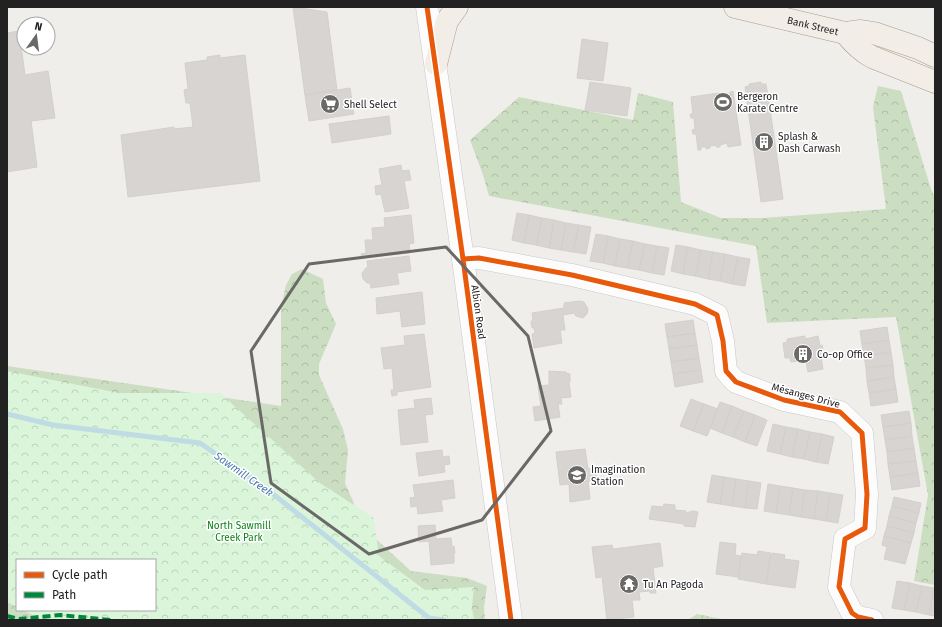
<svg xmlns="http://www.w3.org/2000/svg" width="942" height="627" viewBox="0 0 942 627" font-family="'Fira Sans',sans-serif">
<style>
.forest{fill:url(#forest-crowns)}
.park{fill:url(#park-crowns)}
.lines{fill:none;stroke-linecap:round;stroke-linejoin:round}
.stream{stroke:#bfdbe3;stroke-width:5}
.building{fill:#d7d4d2;stroke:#d3d0cc}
.minor-casing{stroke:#c9c8c7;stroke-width:23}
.major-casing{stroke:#a79c86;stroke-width:23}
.minor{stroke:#fdfcfc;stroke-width:22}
.major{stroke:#f3ede7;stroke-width:22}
.quiet{stroke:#00873e;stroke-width:4;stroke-dasharray:8 4;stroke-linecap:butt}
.cycleway-casing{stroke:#fff;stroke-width:8}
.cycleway{stroke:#e8590c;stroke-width:5}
.marked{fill:none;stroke:#6a6968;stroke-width:3;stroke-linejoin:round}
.labels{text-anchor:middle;stroke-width:3;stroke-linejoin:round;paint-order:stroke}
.street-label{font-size:10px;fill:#222;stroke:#fff}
.poi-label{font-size:10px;fill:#222;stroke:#fff;text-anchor:start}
.park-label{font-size:10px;fill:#0c8416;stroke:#fff}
.water-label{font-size:11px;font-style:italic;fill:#4a7aab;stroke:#fff}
</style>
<defs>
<pattern id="forest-crowns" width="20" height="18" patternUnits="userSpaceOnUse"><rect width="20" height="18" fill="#cbdec1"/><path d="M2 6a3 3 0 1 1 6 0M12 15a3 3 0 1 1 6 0" fill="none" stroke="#aebea6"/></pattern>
<pattern id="park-crowns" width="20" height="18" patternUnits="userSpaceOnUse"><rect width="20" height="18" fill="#daf5da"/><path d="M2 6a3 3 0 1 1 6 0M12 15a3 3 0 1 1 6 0" fill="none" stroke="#bbd2bb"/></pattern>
</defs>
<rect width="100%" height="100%" fill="#f0eeeb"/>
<!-- forest -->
<path class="forest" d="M 878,86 L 901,91 L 931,189 L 935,198 L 935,585 L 914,581 L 928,495 L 896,317 L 767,323 L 756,246 L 489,196 L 483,175 L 470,140 L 519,97 L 633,120 L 638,93 L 673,102 L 681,202 L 721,218 L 762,218 L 886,209 L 873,107 Z
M 302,269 L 323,279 L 326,303 L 336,324 L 319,364 L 319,375 L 343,429 L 348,450 L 345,483 L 358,513 L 377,540 L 411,571 L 467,578 L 487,586 L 484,607 L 485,620 L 291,620 L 180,514 L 17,560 L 17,610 L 51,610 L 45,620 L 7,620 L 7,366 L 281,406 L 281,307 L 286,285 L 292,274 Z
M 697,614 L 726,620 L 688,620 Z"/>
<!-- park -->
<path class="park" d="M 7,371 L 119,393 L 220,393 L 320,483 L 374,518 L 379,556 L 425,590 L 474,587 L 472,607 L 474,620 L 42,620 L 23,610 L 155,610 L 155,560 L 17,560 L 17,607 L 7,602 Z"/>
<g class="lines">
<!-- stream -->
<path class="stream" d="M 7,414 L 53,425 L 200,443 L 268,490 L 429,618 L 444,620"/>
</g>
<!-- building -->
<path class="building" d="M 293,7 L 327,12 L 337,90 L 305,95 Z
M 19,31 L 25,75 L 48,71 L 55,118 L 31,121 L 37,167 L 7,172 L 7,33 Z
M 582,39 L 608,43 L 603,81 L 577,78 Z
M 220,55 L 220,58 L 245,55 L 260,181 L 128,197 L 121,135 L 174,127 L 174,129 L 193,127 L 190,103 L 186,103 L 184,90 L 188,89 L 185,63 L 207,60 L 207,57 Z
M 590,82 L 631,88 L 627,116 L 585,110 Z
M 761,82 L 761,84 L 766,84 L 770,109 L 783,199 L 761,202 L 745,87 L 749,86 L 749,84 Z
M 350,88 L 354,114 L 309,121 L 305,95 Z
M 733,91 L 741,145 L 728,147 L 727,143 L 720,145 L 720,147 L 716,147 L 716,145 L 710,146 L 710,148 L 706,149 L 706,147 L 701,147 L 701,150 L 698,150 L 696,134 L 693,134 L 692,130 L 695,129 L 694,118 L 691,118 L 690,114 L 693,114 L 691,97 L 719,93 L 719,95 L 730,94 L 730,92 Z
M 389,116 L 391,134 L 332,143 L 329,124 Z
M 401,165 L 402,171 L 409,170 L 411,180 L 404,181 L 409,208 L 385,212 L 381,194 L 376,195 L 375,186 L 382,185 L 379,169 Z
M 517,213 L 529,215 L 524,243 L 512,240 Z
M 411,215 L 414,243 L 409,244 L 410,253 L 362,258 L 361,254 L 366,253 L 365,240 L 373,240 L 372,228 L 385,227 L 384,218 Z
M 529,215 L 542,218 L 536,245 L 524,243 Z
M 542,218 L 554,220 L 549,248 L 536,245 Z
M 554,220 L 566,223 L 561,250 L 549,248 Z
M 566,223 L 579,225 L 573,252 L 561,250 Z
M 579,225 L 591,227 L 586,254 L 573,252 Z
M 596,234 L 608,236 L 603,263 L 590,261 Z
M 608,236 L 620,239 L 615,266 L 603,263 Z
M 620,239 L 633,241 L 627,268 L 615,266 Z
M 633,241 L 645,244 L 639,270 L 627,268 Z
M 645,244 L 657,246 L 652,273 L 639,270 Z
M 676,245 L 688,247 L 683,274 L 671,271 Z
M 657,246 L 669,248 L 664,275 L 652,273 Z
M 688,247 L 701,250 L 695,276 L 683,274 Z
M 701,250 L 713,252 L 708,279 L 695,276 Z
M 713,252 L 725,254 L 720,281 L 708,279 Z
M 725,254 L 738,257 L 732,284 L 720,281 Z
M 409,256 L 411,271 L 397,273 L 399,284 L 371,288 L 370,283 L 367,283 L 363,279 L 362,273 L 366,268 L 368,267 L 367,261 Z
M 738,257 L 750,259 L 745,286 L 732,284 Z
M 422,292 L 425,324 L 402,327 L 400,311 L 377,314 L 376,298 Z
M 579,301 L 584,302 L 587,307 L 588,309 L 587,314 L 583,318 L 576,316 L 574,313 L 563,315 L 565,330 L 560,330 L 562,343 L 534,348 L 532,334 L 535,333 L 534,328 L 532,328 L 531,321 L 533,321 L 532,313 L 564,308 L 564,303 Z
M 693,320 L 695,333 L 667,337 L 665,324 Z
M 887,327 L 889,340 L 862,344 L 860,331 Z
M 695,333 L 697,345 L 669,349 L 667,337 Z
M 424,334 L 431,387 L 397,392 L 397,395 L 392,396 L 391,390 L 394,390 L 392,368 L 384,369 L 381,348 L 405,345 L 404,336 Z
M 805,336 L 805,339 L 818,336 L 820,346 L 822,345 L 823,351 L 820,351 L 823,369 L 808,372 L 806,361 L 805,362 L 804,360 L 791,362 L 790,358 L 785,358 L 783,343 L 787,342 L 787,339 Z
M 889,340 L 891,352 L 864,356 L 862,344 Z
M 697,345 L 699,358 L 671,362 L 669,349 Z
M 891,352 L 893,365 L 866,368 L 864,356 Z
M 699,358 L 701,370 L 673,374 L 671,362 Z
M 893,365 L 894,377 L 867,381 L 866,368 Z
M 701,370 L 703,382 L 675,387 L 673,374 Z
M 549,371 L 566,372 L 566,373 L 570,374 L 570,382 L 569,382 L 571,397 L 561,398 L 562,404 L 558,404 L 560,417 L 535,421 L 533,407 L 541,406 L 538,386 L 549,385 Z
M 894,377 L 896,389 L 869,393 L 867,381 Z
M 896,389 L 898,402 L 871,406 L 869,393 Z
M 431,398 L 433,414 L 425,415 L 428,442 L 401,445 L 398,410 L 415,408 L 414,400 Z
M 691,399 L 704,404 L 693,431 L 680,426 Z
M 720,402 L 732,406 L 722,433 L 710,428 Z
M 704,404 L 718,409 L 707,436 L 693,431 Z
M 732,406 L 744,411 L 733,437 L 722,433 Z
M 744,411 L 755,415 L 745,442 L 733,437 Z
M 909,411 L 911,423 L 883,427 L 881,415 Z
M 755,415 L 767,420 L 757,446 L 745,442 Z
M 911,423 L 912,436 L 885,440 L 883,427 Z
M 773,424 L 786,427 L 780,454 L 767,451 Z
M 786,427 L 798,429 L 792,457 L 780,454 Z
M 798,429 L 810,432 L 804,459 L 792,457 Z
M 810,432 L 822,434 L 816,462 L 804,459 Z
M 822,434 L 834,437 L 828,464 L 816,462 Z
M 912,436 L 914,448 L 887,452 L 885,440 Z
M 914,448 L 916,461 L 888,464 L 887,452 Z
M 585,449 L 588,469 L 595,468 L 597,480 L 588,481 L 590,499 L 570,502 L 569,484 L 560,485 L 556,452 Z
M 442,450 L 443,457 L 449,456 L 450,464 L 444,465 L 445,472 L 419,476 L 416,453 Z
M 916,461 L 918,473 L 890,477 L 888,464 Z
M 918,473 L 920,486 L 892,490 L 890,477 Z
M 712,475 L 724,477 L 720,504 L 707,502 Z
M 724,477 L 736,479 L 732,506 L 720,504 Z
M 736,479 L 749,481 L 745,508 L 732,506 Z
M 453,480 L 455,498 L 441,500 L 443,511 L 418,514 L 417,506 L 411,507 L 410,498 L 415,497 L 413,485 Z
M 749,481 L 761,483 L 757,509 L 745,508 Z
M 768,484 L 780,486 L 776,513 L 764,511 Z
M 780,486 L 793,488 L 789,515 L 776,513 Z
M 793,488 L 805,490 L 801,517 L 789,515 Z
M 805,490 L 818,491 L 814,519 L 801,517 Z
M 818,491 L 830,493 L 826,521 L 814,519 Z
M 830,493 L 843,495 L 838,523 L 826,521 Z
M 894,497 L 921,503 L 919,513 L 892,506 Z
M 664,504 L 675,505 L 675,510 L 686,511 L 686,513 L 693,511 L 698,512 L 695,527 L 684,526 L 684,524 L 649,519 L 652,506 L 663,507 Z
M 892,506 L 919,513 L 916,523 L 889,516 Z
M 889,516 L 916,523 L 914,533 L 887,526 Z
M 435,525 L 436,539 L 451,538 L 452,547 L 454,546 L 455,553 L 454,553 L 454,563 L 431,565 L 429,541 L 419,542 L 418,526 Z
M 887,526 L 914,533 L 911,543 L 884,536 Z
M 884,536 L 911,543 L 905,564 L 884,559 L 887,547 L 882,545 Z
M 720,542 L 736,544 L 735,555 L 741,556 L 738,577 L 716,574 Z
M 660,543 L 663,566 L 653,568 L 656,593 L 650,593 L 650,591 L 639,592 L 640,600 L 632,600 L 634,617 L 607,620 L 602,577 L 596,578 L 592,547 L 612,545 L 613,549 Z
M 758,551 L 771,553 L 766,584 L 738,579 L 742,553 L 757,555 Z
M 772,553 L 785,555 L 784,559 L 799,561 L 795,588 L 766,584 L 770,557 L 771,557 Z
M 897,581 L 910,583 L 904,610 L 892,608 Z
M 910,583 L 922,586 L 916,612 L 904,610 Z
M 922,586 L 934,588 L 929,615 L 916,612 Z
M 934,588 L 935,588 L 935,616 L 929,615 Z"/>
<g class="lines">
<defs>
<path id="minor" d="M 427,7 L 463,259 L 511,620
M 463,259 L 479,258 L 572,275 L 695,304 L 717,315 L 723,341 L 726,371 L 736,382 L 784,400 L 840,412 L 862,433 L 867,494 L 865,528 L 845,539 L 839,587 L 852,613 L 858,617 L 872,620"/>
<g id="major">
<path id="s1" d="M 735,7 L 845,33 L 861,31 L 874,33 L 918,48 L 935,56"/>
<path d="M 845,33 C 853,43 861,51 872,57 L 935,82"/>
<path d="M 436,64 L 447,21 L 457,7"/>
</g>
</defs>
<!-- minor casing -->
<use href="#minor" class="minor-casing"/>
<!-- major casing -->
<use href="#major" class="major-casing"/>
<!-- minor -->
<use href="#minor" class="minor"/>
<!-- major -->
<use href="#major" class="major"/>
<!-- quiet -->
<path class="quiet" d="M 7,616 L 19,619 L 60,615 L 111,620"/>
<defs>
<path id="cycleway" d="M 427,7 L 463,259 L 511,620
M 463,259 L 479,258 L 572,275 L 695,304 L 717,315 L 723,341 L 726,371 L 736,382 L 784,400 L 840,412 L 862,433 L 867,494 L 865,528 L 845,539 L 839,587 L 852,613 L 858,617 L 872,620"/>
</defs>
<!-- cycleway casing -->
<use href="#cycleway" class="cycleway-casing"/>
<!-- cycleway -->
<use href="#cycleway" class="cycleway"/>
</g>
<!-- marked area -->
<path class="marked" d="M 446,247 L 528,336 L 551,431 L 482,520 L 369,554 L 271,483 L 251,351 L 309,264 Z"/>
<!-- icons -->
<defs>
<symbol id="stadium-disc" viewBox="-11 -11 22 22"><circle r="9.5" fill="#6a6968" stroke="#fff"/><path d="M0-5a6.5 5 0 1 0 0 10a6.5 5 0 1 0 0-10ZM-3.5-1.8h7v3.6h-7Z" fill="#fff"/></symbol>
<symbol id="supermarket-disc" viewBox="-11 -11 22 22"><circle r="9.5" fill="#6a6968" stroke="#fff"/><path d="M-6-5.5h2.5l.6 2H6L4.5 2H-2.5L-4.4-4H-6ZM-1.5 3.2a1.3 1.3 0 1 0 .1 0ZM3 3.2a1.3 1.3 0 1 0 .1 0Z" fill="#fff"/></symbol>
<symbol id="building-disc" viewBox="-11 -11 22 22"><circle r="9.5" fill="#6a6968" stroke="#fff"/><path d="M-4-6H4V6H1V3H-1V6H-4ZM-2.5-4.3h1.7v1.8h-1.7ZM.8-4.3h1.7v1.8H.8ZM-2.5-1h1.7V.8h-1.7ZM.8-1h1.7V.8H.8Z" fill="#fff"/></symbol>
<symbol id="school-disc" viewBox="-11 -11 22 22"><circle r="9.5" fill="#6a6968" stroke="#fff"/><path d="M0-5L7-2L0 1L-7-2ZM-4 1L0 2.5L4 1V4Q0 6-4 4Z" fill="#fff"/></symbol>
<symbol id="temple-disc" viewBox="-11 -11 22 22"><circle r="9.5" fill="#6a6968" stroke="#fff"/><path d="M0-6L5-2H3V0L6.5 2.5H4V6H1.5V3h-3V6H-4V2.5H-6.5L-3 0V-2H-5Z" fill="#fff"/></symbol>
</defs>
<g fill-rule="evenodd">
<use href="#stadium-disc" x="712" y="91" width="22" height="22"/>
<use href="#supermarket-disc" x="319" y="93" width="22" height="22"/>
<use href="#building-disc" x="753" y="131" width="22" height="22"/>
<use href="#building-disc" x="792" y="343" width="22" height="22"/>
<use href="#school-disc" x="566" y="464" width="22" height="22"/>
<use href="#temple-disc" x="618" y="573" width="22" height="22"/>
</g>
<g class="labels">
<!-- street labels -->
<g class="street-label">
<text dy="4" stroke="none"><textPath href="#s1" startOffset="80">Bank Street</textPath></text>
<text transform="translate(479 312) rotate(82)" y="4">Albion Road</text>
<text transform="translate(806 395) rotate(15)" y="4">Mésanges Drive</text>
</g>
<!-- poi labels -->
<g class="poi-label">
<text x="737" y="100">Bergeron<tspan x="737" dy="12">Karate Centre</tspan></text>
<text x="344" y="108">Shell Select</text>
<text x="778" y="140">Splash &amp;<tspan x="778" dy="12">Dash Carwash</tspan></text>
<text x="817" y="358">Co-op Office</text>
<text x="591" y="473">Imagination<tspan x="591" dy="12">Station</tspan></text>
<text x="643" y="588">Tu An Pagoda</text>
</g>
<!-- park labels -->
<g class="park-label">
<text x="239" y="529">North Sawmill<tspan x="239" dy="12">Creek Park</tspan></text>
</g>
<!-- water labels -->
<g class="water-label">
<text transform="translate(244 474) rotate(35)" y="4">Sawmill Creek</text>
</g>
</g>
<!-- border -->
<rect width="942" height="627" fill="none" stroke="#222222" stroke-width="16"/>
<!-- legend -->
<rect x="16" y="559" width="140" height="52" fill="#ffffff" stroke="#a7a7a7"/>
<rect x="24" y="572" width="20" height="6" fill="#e8590c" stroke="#a7a7a7"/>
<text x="52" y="579" font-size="12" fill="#222222">Cycle path</text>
<rect x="24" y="592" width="20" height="6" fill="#00873e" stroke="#a7a7a7"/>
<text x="52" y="599" font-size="12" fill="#222222">Path</text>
<!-- north arrow -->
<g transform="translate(36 36) rotate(14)"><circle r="19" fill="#ffffff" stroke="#a7a7a7"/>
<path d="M0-3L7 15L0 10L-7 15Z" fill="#6a6968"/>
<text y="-6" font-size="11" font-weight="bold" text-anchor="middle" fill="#222222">N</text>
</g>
</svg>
